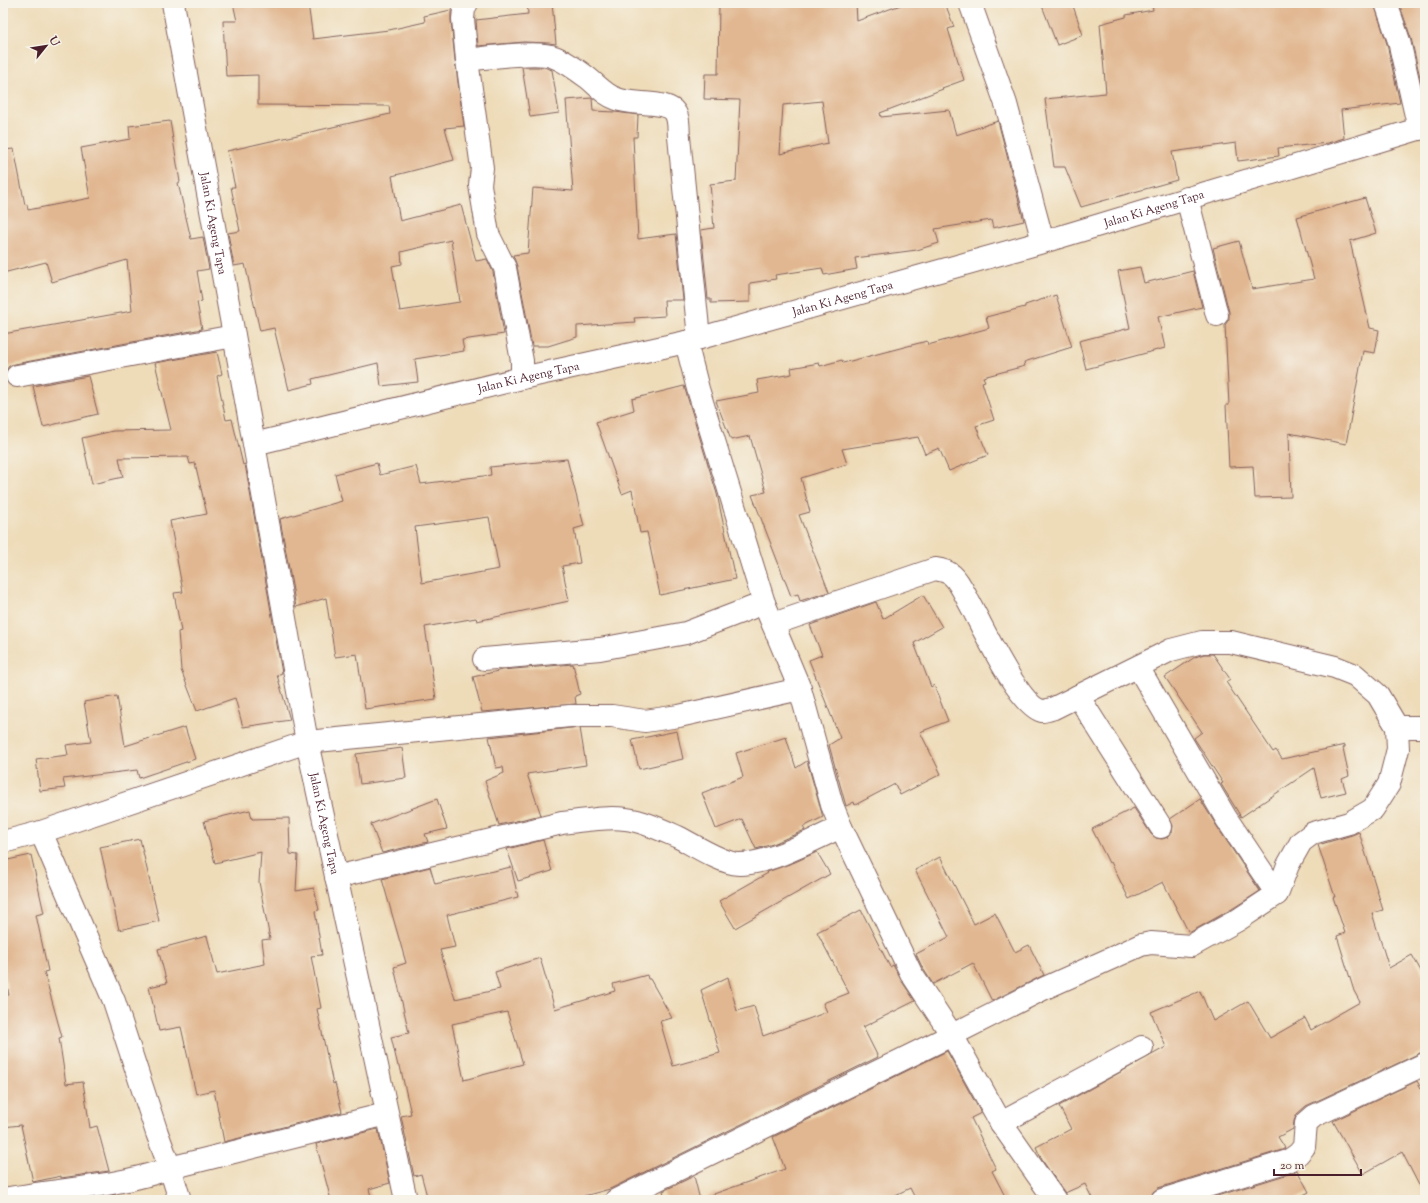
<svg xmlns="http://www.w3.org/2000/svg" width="1428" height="1203" viewBox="0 0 1428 1203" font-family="'Sorts Mill Goudy',serif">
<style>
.building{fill:#e1b791;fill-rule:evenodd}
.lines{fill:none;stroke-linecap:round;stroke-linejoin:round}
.minor-casing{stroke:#83615d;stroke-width:24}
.tertiary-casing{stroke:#83615d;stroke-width:24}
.minor{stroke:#fff;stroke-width:22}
.tertiary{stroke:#fff;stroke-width:22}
.labels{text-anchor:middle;stroke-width:4;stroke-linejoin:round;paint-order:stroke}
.street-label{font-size:12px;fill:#4a1f2b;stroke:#f7f3e8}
</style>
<rect width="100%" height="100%" fill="#f7f3e8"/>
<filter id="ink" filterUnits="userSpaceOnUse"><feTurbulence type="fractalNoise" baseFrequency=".025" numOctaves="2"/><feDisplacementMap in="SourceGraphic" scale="8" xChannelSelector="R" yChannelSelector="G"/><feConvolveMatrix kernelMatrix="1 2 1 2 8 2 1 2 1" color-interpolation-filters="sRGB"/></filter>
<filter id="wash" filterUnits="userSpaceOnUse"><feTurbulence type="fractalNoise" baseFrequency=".012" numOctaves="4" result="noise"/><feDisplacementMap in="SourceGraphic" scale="16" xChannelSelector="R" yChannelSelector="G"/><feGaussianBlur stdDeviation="0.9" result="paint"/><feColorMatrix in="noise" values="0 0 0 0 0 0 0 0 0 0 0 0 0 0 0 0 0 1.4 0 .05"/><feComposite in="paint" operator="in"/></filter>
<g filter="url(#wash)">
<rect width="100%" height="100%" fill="#eedcb9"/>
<g id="blocks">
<!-- building -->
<path class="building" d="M 233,3 L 308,3 L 313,39 L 389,30 L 425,22 L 424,16 L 451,10 L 451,20 L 455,61 L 464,126 L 445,128 L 454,160 L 392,176 L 400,221 L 461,205 L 476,261 L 487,259 L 493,272 L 504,334 L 462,340 L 464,351 L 415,359 L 418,382 L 381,386 L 378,363 L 312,379 L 313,384 L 289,390 L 274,328 L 260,331 L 245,264 L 234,266 L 228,233 L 240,231 L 231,187 L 235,187 L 227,151 L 390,114 L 389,106 L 258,105 L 258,75 L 226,76 L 223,21 L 237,21 ZM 451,240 L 460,302 L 400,311 L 392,266 L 402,264 L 401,252 Z
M 527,3 L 552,3 L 556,44 L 548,43 L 524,42 L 478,46 L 476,20 L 528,14 Z
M 719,3 L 856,3 L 857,21 L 906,3 L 945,3 L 954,27 L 948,29 L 964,80 L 942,88 L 943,89 L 880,113 L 881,117 L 949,110 L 956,135 L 998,121 L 1024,221 L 993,228 L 991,220 L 935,229 L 939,243 L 917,250 L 855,258 L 857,269 L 824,275 L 822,268 L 775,275 L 776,279 L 750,283 L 750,302 L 711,303 L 711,299 L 708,299 L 701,230 L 714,228 L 710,184 L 736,181 L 740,100 L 704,99 L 705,74 L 718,74 ZM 822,101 L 828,143 L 780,154 L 783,105 Z
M 1041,3 L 1072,3 L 1083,35 L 1057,45 Z
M 1152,3 L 1374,3 L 1387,44 L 1400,103 L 1341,110 L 1344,138 L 1328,143 L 1278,148 L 1279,156 L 1238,161 L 1236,143 L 1172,152 L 1177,180 L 1081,207 L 1065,167 L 1054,167 L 1045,99 L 1106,93 L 1100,24 L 1126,17 L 1126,15 L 1153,10 Z
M 1399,3 L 1425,3 L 1425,99 L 1411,38 Z
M 522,67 L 544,67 L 552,70 L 559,113 L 530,117 Z
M 592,98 L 593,111 L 615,112 L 638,115 L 637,137 L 633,137 L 638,239 L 676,234 L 683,300 L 664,300 L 665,316 L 634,318 L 635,322 L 577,326 L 577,337 L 548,346 L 532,346 L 517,266 L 513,255 L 528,253 L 533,188 L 573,191 L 566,100 Z
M 170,121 L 180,182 L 178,183 L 191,239 L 203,237 L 209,269 L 197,271 L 202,301 L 197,302 L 202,329 L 15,364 L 9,366 L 5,372 L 3,373 L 3,334 L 132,311 L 127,260 L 52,282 L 46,262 L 3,273 L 3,150 L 14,149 L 25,205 L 27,204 L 28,210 L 90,198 L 81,148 L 130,139 L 129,126 Z
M 1365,198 L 1376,233 L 1350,241 L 1370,328 L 1379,330 L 1375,353 L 1363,351 L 1346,444 L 1289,433 L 1291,497 L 1255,498 L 1253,466 L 1229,467 L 1226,405 L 1229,405 L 1225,325 L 1229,319 L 1229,312 L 1213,248 L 1239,241 L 1252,289 L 1314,279 L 1297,217 Z
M 1140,267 L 1144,283 L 1193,271 L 1202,307 L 1158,317 L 1165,348 L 1086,369 L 1079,341 L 1130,328 L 1118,271 Z
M 1056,295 L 1072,347 L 1024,362 L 1025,366 L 983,377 L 985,381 L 982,382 L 994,420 L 976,426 L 988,455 L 949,471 L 939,448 L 925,454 L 918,437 L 842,449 L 847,464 L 801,478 L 810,512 L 799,515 L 829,592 L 800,601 L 798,594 L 791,596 L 752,495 L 766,492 L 750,436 L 731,440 L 716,401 L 759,393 L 757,380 L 792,374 L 791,368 L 819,363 L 820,366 L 842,360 L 843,363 L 927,341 L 928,345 L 989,328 L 986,317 L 1025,307 L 1025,305 Z
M 217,352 L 222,374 L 217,376 L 226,420 L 232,419 L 243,465 L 245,464 L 282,673 L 277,675 L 290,720 L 243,727 L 235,698 L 197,711 L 181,670 L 178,632 L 181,631 L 174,593 L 183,592 L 170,521 L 207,514 L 195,463 L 190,464 L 188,457 L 119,458 L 123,477 L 92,484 L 82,438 L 113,431 L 171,430 L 155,363 Z
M 88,376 L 98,414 L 43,427 L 33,386 Z
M 684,386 L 717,494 L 735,579 L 660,595 L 647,532 L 640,533 L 632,490 L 622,494 L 596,422 L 634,410 L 632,399 Z
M 567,459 L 584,526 L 574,529 L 580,563 L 562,566 L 569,601 L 477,621 L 476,618 L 425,627 L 436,699 L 365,709 L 357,654 L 335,657 L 326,598 L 296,607 L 280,519 L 342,501 L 335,474 L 377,463 L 380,475 L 416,466 L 421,484 L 491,475 L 490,467 ZM 489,517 L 499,569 L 422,583 L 415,527 Z
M 923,595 L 942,627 L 914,643 L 931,687 L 934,685 L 948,721 L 920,732 L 941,774 L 900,795 L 895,784 L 855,805 L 854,802 L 846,806 L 829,745 L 840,738 L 809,660 L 822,655 L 810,625 L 876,602 L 883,619 Z
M 1204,654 L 1213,654 L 1230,679 L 1226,682 L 1273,752 L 1276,750 L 1282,759 L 1345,745 L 1345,747 L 1343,748 L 1349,776 L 1342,779 L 1346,792 L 1321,798 L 1314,768 L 1241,817 L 1221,784 L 1223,783 L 1194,738 L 1202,732 L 1165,677 L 1195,657 Z
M 573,664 L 580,694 L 575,696 L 576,704 L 482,712 L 473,677 L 502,670 Z
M 117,696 L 125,746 L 185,727 L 195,759 L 139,778 L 137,770 L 63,779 L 65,788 L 40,791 L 36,759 L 68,755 L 66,745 L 91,742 L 84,702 Z
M 571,728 L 580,728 L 586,765 L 527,774 L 541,815 L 499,825 L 485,781 L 504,773 L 503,767 L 496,768 L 489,737 Z
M 677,731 L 683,759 L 639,769 L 632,740 Z
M 786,737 L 796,768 L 807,761 L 823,817 L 803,827 L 805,830 L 773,844 L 756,849 L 742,819 L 716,829 L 702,793 L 743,777 L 736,753 Z
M 402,748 L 406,778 L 360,784 L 356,754 Z
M 437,799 L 447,829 L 425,834 L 428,842 L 382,853 L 371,824 Z
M 1200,799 L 1216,825 L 1260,891 L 1232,909 L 1189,933 L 1163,882 L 1129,899 L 1111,862 L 1109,863 L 1092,829 L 1134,808 L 1151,834 L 1156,838 L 1162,839 L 1168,837 L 1172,832 L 1173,826 L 1170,819 Z
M 250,810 L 252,819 L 289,818 L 290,854 L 298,855 L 296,891 L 314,888 L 319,910 L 315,911 L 322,955 L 311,956 L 321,1008 L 317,1009 L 333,1084 L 335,1083 L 342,1112 L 224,1142 L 214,1090 L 196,1094 L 181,1027 L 159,1031 L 149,987 L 167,983 L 158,949 L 207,936 L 217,974 L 265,964 L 262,940 L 270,939 L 259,882 L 261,852 L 215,863 L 204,821 Z
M 1359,832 L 1383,910 L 1372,913 L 1389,968 L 1412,955 L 1425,978 L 1425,1052 L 1420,1053 L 1306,1106 L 1297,1114 L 1294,1121 L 1293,1129 L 1278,1137 L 1285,1148 L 1282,1150 L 1158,1188 L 1153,1192 L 1150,1200 L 1093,1200 L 1085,1184 L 1065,1193 L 1042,1160 L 1036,1147 L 1071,1129 L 1059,1106 L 1166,1047 L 1151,1012 L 1200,991 L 1213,1021 L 1248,1001 L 1270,1038 L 1305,1018 L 1311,1030 L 1360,1002 L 1354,991 L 1337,936 L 1345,933 L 1333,897 L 1335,897 L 1318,845 L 1352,835 Z
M 140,839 L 159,921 L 119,930 L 100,847 Z
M 543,840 L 552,871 L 518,881 L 507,849 Z
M 817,852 L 830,874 L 735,928 L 719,901 L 768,873 L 767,872 L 795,862 Z
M 31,855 L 44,913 L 36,915 L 48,971 L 44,972 L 62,1037 L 59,1038 L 66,1084 L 83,1082 L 90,1128 L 97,1126 L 109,1171 L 61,1178 L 61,1176 L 33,1182 L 21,1125 L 3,1127 L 3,996 L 9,995 L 3,965 L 3,861 Z
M 940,857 L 974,924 L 995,913 L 1015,952 L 1029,945 L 1044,975 L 992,1001 L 973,963 L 933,984 L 922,967 L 916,954 L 949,937 L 915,870 Z
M 430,867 L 435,884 L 511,867 L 518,897 L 447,915 L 455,947 L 440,950 L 455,999 L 500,989 L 495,972 L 540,958 L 555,1009 L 615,991 L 613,984 L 647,975 L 648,979 L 650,979 L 672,1018 L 660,1021 L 673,1066 L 720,1053 L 701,990 L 728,977 L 737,1011 L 754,1006 L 763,1036 L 827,1012 L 823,1003 L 849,993 L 817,932 L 861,910 L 890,967 L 893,965 L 901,980 L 915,1001 L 863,1027 L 878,1057 L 610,1189 L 584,1196 L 585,1200 L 428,1200 L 421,1174 L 414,1176 L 401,1116 L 411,1114 L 400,1066 L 398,1066 L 391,1037 L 409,1033 L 394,967 L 406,963 L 382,879 ZM 507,1012 L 523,1064 L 464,1080 L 452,1024 Z
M 947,1051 L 981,1113 L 971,1118 L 996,1169 L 992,1171 L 1007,1200 L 916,1200 L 910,1188 L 885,1200 L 708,1200 L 708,1196 L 785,1169 L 773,1137 Z
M 1417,1081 L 1425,1095 L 1425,1197 L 1402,1152 L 1363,1174 L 1333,1121 Z
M 378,1129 L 390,1183 L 369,1189 L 372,1200 L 331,1200 L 316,1144 Z
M 1297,1170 L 1309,1192 L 1294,1200 L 1204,1200 L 1292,1173 Z
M 694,1176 L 700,1200 L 666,1200 L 663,1191 Z
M 116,1195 L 117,1200 L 84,1200 L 111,1196 Z"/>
</g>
</g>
<g filter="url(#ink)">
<use href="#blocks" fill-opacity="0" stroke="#83615d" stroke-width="1"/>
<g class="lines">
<defs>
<g id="minor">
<path d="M 467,3 L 464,9 L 463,19 L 467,60 L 482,168 L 480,185 L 488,234 L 505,268 L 522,361 L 522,378"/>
<path d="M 970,3 L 1006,104 L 1043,242"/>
<path d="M 1386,3 L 1399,41 L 1419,129"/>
<path d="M 467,60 C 486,58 538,50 554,57 C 563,60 580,72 588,78 C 598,86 605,95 617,99 C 632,105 663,101 673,110 C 680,117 678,128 679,137 L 699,338"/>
<path d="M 1187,198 L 1217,315"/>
<path d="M 686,342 L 698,389 L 764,603 L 800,689 L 832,805 L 841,827 L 911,973 L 952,1035 L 1001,1123 L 1055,1200"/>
<path d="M 17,376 L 234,336"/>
<path id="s1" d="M 254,444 L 307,742 L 406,1200"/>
<path d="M 773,624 L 935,569 C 942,570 947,571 952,575 C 960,582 965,595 970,604 C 982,626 1019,706 1042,711 C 1046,711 1051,709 1054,708 L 1171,650 L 1202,642 L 1231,642 L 1335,667 L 1355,675 L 1378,695 L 1397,727"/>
<path d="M 484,659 L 600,649 L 686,633 L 764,603"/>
<path d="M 1138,667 L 1226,818 L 1277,894"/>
<path d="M 1078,696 L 1161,827"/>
<path d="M 41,832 L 114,1001 L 157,1133 L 170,1168 L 180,1200"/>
<path d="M 3,842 L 41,832 L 307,742 L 570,716 L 612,716 L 645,721 L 679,716 L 800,689"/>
<path d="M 336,877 L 562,823 C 583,821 605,816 626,819 C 643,821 662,830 678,837 C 692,844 723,864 739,864 C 769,864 813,840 841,827"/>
<path d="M 1001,1123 L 1142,1047"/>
<path d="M 3,1199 C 59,1189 118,1187 170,1168 L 386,1114"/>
<path d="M 616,1200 L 952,1035 L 1045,988 L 1141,945 L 1151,943 L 1191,946 L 1238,920 L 1277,894 L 1288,865 L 1301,842 L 1313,833 L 1349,823 L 1373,809 L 1389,784 L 1398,749 L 1397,727 L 1425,727"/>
<path d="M 1162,1200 L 1288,1161 L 1298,1154 L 1304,1147 L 1306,1123 L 1314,1116 L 1425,1064"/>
</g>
<g id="tertiary">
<path id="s2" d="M 173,3 L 254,444 L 522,378 L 686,342 L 1043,242 L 1425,127"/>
</g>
</defs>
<!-- minor casing -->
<use href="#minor" class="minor-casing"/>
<!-- tertiary casing -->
<use href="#tertiary" class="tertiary-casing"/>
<!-- minor -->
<use href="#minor" class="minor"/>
<!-- tertiary -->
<use href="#tertiary" class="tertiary"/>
</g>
</g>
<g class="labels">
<!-- street labels -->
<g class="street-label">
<text dy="4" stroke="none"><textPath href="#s2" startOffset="1379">Jalan Ki Ageng Tapa</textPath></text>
<text dy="4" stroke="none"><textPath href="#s2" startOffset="224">Jalan Ki Ageng Tapa</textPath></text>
<text dy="4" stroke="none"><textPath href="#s2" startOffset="1055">Jalan Ki Ageng Tapa</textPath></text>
<text dy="4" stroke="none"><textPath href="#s2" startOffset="731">Jalan Ki Ageng Tapa</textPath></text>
<text dy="4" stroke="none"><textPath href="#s1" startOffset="386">Jalan Ki Ageng Tapa</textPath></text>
</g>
</g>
<!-- margin -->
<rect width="1428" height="1203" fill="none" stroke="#f7f3e8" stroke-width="16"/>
<!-- north arrow -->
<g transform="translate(46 46) rotate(60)" stroke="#f7f3e8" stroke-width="3" paint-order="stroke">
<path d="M0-3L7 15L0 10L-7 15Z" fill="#4a1f2b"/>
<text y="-6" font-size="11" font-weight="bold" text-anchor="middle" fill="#4a1f2b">U</text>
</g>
<!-- scale -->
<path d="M1274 1169v6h87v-6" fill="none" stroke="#4a1f2b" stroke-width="2"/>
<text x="1280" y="1169" font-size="12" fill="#4a1f2b" stroke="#f7f3e8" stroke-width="3" paint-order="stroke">20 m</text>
</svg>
